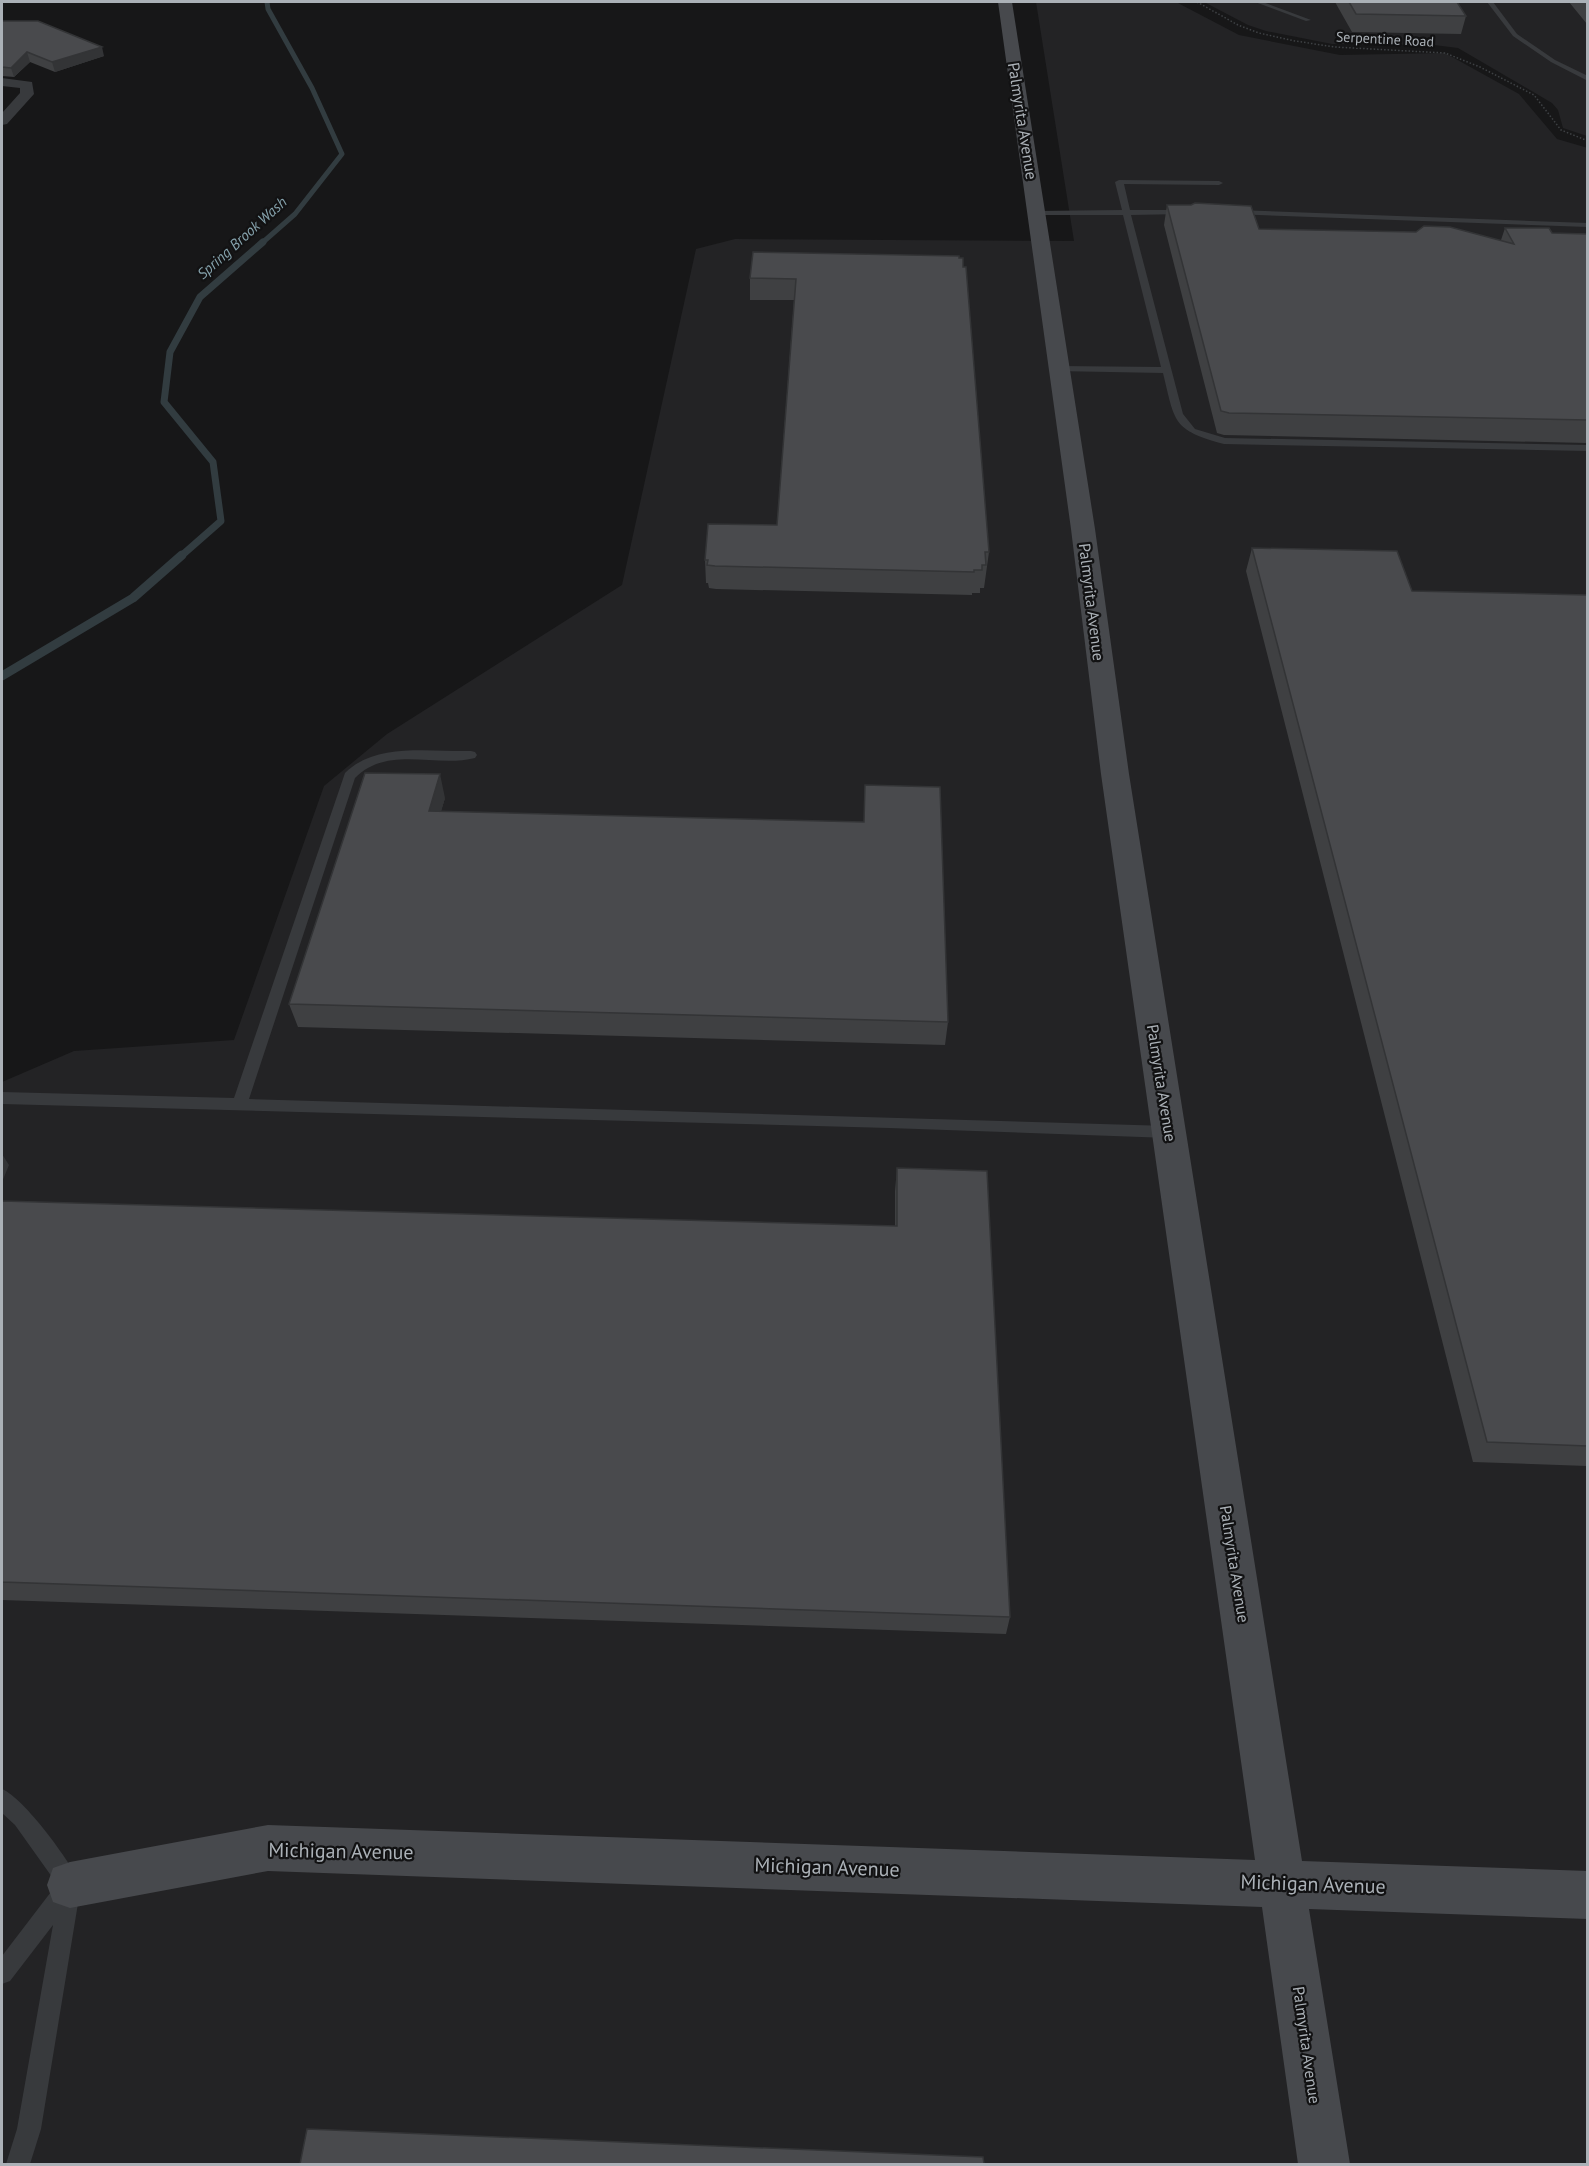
<svg xmlns="http://www.w3.org/2000/svg" width="1589" height="2166" viewBox="0 0 1589 2166" font-family="'PT Sans',sans-serif">
<style>
.built{fill:#232325}
.lines{fill:none;stroke-linecap:round;stroke-linejoin:round}
.stream-far2{stroke:#323c40;stroke-width:5}
.stream-far1{stroke:#323c40;stroke-width:7}
.stream{stroke:#323c40;stroke-width:9}
.path{stroke:#3e4144;stroke-width:1.5;stroke-dasharray:1.5 2;stroke-linecap:butt}
.lane{fill:#383a3d;fill-rule:evenodd}
.street{fill:#383a3d;fill-rule:evenodd}
.secondary{fill:#47494d;fill-rule:evenodd}
.wall{fill:#3f4042}
.shaded-wall{fill:#333436}
.building{fill:#494a4d;stroke:#333436;stroke-width:1.5}
.labels{text-anchor:middle;stroke-width:4.5;stroke-linejoin:round;paint-order:stroke}
.far-street-label{font-size:14px;fill:#abb1b7;stroke:#121213}
.far-water-label{font-size:15px;font-style:italic;fill:#86a3ad;stroke:#121213}
.street-label{font-size:16px;fill:#abb1b7;stroke:#121213}
.near-street-label{font-size:20px;fill:#abb1b7;stroke:#121213}
</style>
<rect width="100%" height="100%" fill="#171718"/>
<!-- built -->
<path class="built" d="M 1036,2 L 1176,2 L 1239,35 L 1340,55 L 1445,53 L 1519,94 L 1557,139 L 1588,148 L 1587,2164 L 2,2164 L 2,1082 L 74,1051 L 234,1040 L 324,786 L 387,734 L 622,585 L 696,249 L 735,239 L 1074,241 Z
M 1204,2 L 1587,2 L 1587,136 L 1563,128 L 1558,110 L 1552,103 L 1458,48 L 1434,45 L 1332,44 L 1266,31 L 1248,25 Z"/>
<g class="lines">
<!-- stream-far2 -->
<path class="stream-far2" d="M 262,243 L 295,214 L 342,154 L 312,88 L 268,9 L 267,2"/>
<!-- stream-far1 -->
<path class="stream-far1" d="M 180,557 L 221,521 L 213,462 L 164,402 L 170,352 L 200,297 L 263,242"/>
<!-- stream -->
<path class="stream" d="M 2,676 L 133,598 L 182,555"/>
<!-- path -->
<path class="path" d="M 1197,2 L 1238,25 L 1259,33 L 1295,41 L 1335,47 L 1445,53 L 1480,67 L 1534,95 L 1561,130 L 1588,141"/>
<!-- lane -->
<path class="lane" d="M 1255,2 L 1263,2 L 1311,20 L 1306,21 Z
M 1487,2 L 1493,2 L 1517,34 L 1555,60 L 1588,76 L 1588,81 L 1551,62 L 1513,36 Z
M 1119,180 L 1219,181 L 1223,183 L 1219,185 L 1124,184 L 1130,210 L 1184,210 L 1188,212 L 1184,214 L 1131,215 L 1183,414 L 1195,429 L 1225,438 L 1588,445 L 1588,451 L 1224,444 C 1172,430 1175,422 1163,373 L 1056,371 L 1056,367 L 1059,366 L 1161,367 L 1123,215 L 1037,215 L 1033,213 L 1037,211 L 1122,210 L 1115,182 Z
M 1235,210 L 1588,223 L 1588,227 L 1232,214 L 1232,210 Z
M 471,751 L 475,752 L 477,755 L 475,758 C 436,768 387,745 355,778 L 249,1099 L 1169,1126 L 1174,1128 L 1177,1132 L 1174,1136 L 1169,1138 L 889,1128 L 2,1104 L 2,1092 L 234,1098 L 345,773 C 376,742 430,752 471,751 Z
M 2,1789 C 24,1798 71,1862 81,1885 L 41,2129 L 30,2164 L 6,2164 L 17,2129 L 53,1925 L 10,1981 L 2,1984 L 2,1956 L 57,1884 L 15,1825 L 2,1813 Z"/>
<!-- street -->
<path class="street" d="M 2,78 L 32,82 L 34,94 L 7,124 L 2,125 L 2,113 L 20,93 L 20,88 L 2,86 Z"/>
<!-- secondary -->
<path class="secondary" d="M 998,2 L 1012,2 L 1095,529 L 1129,774 L 1302,1861 L 1588,1871 L 1588,1919 L 1309,1909 L 1350,2164 L 1298,2164 L 1262,1907 L 268,1871 L 70,1908 L 53,1902 L 47,1885 L 53,1868 L 70,1862 L 268,1825 L 1255,1860 L 1101,774 L 1071,529 Z"/>
</g>
<!-- wall -->
<path class="wall" d="M 1335,2 L 1457,2 L 1466,16 L 1461,34 L 1352,32 Z
M 1569,2 L 1587,2 L 1587,24 Z
M 2,21 L 104,56 L 55,72 L 30,62 L 14,77 L 2,76 Z
M 1167,205 L 1259,229 L 1501,240 L 1505,228 L 1552,233 L 1587,234 L 1587,443 L 1224,435 L 1217,433 L 1164,225 Z
M 959,256 L 989,552 L 984,588 L 980,588 L 980,593 L 972,593 L 972,595 L 716,589 L 709,588 L 708,583 L 706,583 L 705,560 L 777,525 L 794,300 L 750,300 L 750,278 Z
M 1252,548 L 1412,591 L 1587,595 L 1587,1466 L 1473,1462 L 1246,571 Z
M 445,798 L 441,811 L 948,1022 L 945,1045 L 298,1027 L 289,1004 Z
M 897,1168 L 1010,1617 L 1006,1634 L 2,1600 L 2,1201 L 895,1226 L 895,1191 Z"/>
<!-- shaded-wall -->
<path class="shaded-wall" d="M 102,47 L 104,56 L 55,72 L 52,62 Z
M 27,52 L 30,62 L 14,77 L 11,68 Z
M 440,774 L 445,798 L 434,835 L 429,811 Z
M 2,1154 L 9,1165 L 2,1182 Z"/>
<!-- building -->
<path class="building" d="M 1349,2 L 1457,2 L 1466,16 L 1356,14 Z
M 2,21 L 38,21 L 102,47 L 52,62 L 27,52 L 11,68 L 2,67 Z
M 1195,203 L 1251,206 L 1259,229 L 1416,232 L 1424,226 L 1450,227 L 1514,244 L 1505,228 L 1549,228 L 1552,233 L 1587,234 L 1587,420 L 1229,413 L 1221,411 L 1167,205 L 1191,205 Z
M 753,252 L 959,256 L 959,258 L 963,258 L 963,267 L 966,267 L 989,552 L 985,552 L 986,565 L 982,565 L 982,570 L 974,570 L 974,572 L 715,566 L 707,565 L 708,560 L 705,560 L 708,524 L 777,525 L 796,279 L 750,278 Z
M 1252,548 L 1397,551 L 1412,591 L 1587,595 L 1587,1446 L 1487,1442 Z
M 365,773 L 440,774 L 429,811 L 864,822 L 865,785 L 940,787 L 948,1022 L 289,1004 Z
M 897,1168 L 987,1171 L 1010,1617 L 2,1582 L 2,1201 L 897,1226 Z
M 307,2129 L 983,2157 L 984,2164 L 300,2164 Z"/>
<g class="labels">
<!-- far-street labels -->
<g class="far-street-label">
<text transform="translate(1385 39) rotate(3)" y="5">Serpentine Road</text>
</g>
<!-- far-water labels -->
<g class="far-water-label">
<text transform="translate(242 238) rotate(-42)" y="5">Spring Brook Wash</text>
</g>
<!-- street labels -->
<g class="street-label">
<text transform="translate(1023 121) rotate(81)" y="6">Palmyrita Avenue</text>
<text transform="translate(1092 602) rotate(83)" y="6">Palmyrita Avenue</text>
<text transform="translate(1162 1083) rotate(81)" y="6">Palmyrita Avenue</text>
<text transform="translate(1235 1564) rotate(81)" y="6">Palmyrita Avenue</text>
<text transform="translate(1307 2045) rotate(82)" y="6">Palmyrita Avenue</text>
</g>
<!-- near-street labels -->
<g class="near-street-label">
<text transform="translate(341 1851) rotate(1)" y="7">Michigan Avenue</text>
<text transform="translate(827 1867) rotate(2)" y="7">Michigan Avenue</text>
<text transform="translate(1313 1884) rotate(2)" y="7">Michigan Avenue</text>
</g>
</g>
<!-- border -->
<rect width="1589" height="2166" fill="none" stroke="#abb1b7" stroke-width="6"/>
</svg>
